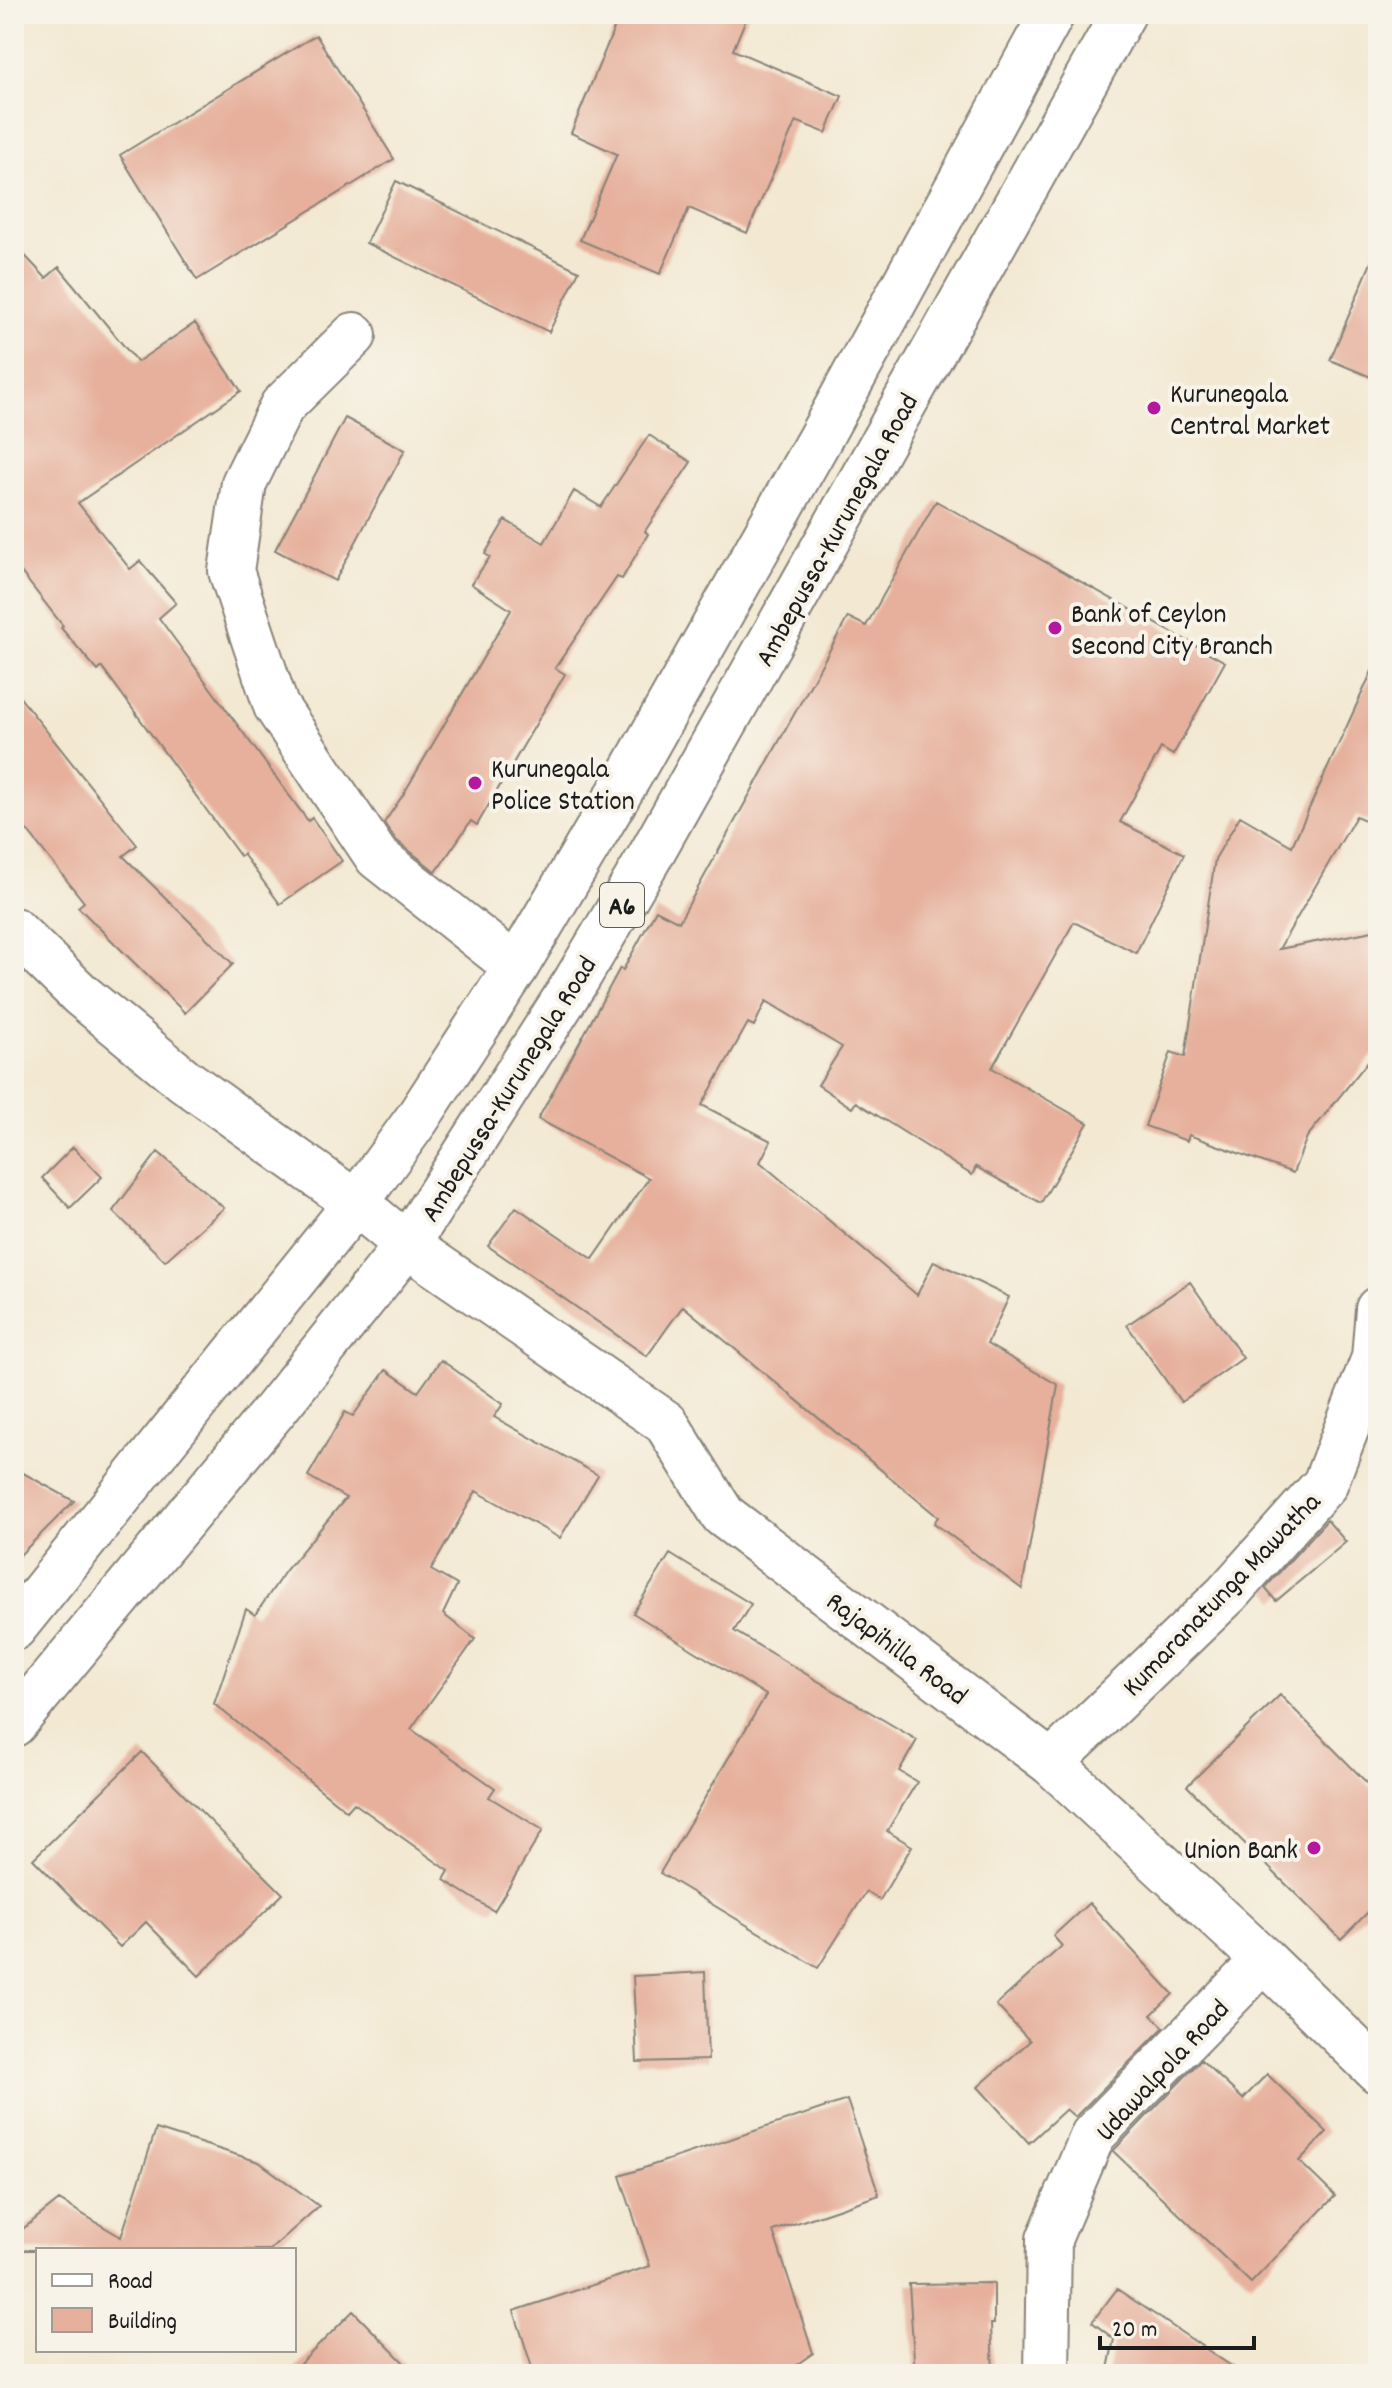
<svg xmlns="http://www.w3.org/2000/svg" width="1392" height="2388" viewBox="0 0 1392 2388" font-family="Dekko,sans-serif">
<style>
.building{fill:#e6b09c}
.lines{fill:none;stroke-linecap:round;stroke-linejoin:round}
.minor-casing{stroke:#888278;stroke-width:48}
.highway-casing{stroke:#888278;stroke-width:48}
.minor{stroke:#fff;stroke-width:44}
.highway{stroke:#fff;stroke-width:44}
.poi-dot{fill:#b5179e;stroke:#f7f3e8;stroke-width:3}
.labels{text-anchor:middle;stroke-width:8;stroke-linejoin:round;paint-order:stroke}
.shield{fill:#f7f3e8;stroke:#5e5c59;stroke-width:2}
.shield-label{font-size:26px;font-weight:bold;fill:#1c1c1c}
.poi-label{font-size:28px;fill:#1c1c1c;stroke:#f7f3e8;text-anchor:start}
.street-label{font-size:28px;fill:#1c1c1c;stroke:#f7f3e8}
</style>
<rect width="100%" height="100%" fill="#f7f3e8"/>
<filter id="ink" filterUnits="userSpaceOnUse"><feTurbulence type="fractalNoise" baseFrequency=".0125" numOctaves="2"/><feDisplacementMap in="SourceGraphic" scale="16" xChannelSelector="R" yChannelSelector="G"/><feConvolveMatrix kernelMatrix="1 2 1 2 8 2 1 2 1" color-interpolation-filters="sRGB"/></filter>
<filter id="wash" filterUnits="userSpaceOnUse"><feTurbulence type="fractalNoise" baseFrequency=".006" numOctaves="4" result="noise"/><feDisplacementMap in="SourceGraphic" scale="32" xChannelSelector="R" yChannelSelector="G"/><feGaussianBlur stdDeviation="1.8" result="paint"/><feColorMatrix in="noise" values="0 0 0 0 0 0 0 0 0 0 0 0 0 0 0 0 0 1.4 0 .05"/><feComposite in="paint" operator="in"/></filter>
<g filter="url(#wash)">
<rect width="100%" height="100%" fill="#f3e9d3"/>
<g id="blocks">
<!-- building -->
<path class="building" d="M 620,14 L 748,14 L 733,50 L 842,96 L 826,133 L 796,121 L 747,233 L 689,208 L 660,274 L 580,240 L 617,154 L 571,133 Z
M 316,35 L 394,159 L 197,280 L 120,155 Z
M 396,181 L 579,271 L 549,332 L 366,243 Z
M 14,244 L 46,278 L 59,267 L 137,362 L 195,323 L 241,391 L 78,503 L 130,569 L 140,561 L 176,603 L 159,618 L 308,821 L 312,818 L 342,861 L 280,904 L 243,854 L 240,856 L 102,667 L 98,671 L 61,628 L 63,626 L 14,563 Z
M 1378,246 L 1378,380 L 1330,360 Z
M 345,418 L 405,450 L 335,581 L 275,550 Z
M 649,435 L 691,462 L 645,531 L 648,534 L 622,579 L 617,577 L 555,668 L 565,674 L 477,825 L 471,821 L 436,872 L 396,840 L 384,823 L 403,795 L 511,610 L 471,584 L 490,557 L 485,554 L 505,520 L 544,543 L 574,491 L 601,507 Z
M 936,501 L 1225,662 L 1173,755 L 1161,748 L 1120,822 L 1184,854 L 1136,953 L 1074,922 L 992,1068 L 1088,1123 L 1041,1203 L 976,1167 L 972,1175 L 856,1102 L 852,1108 L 818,1085 L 842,1047 L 766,1001 L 754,1026 L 748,1023 L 702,1105 L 771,1141 L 760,1162 L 917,1295 L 934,1261 L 1009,1297 L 987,1344 L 1058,1385 L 1022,1589 L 934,1523 L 938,1517 L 683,1306 L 647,1356 L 488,1246 L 516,1207 L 593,1259 L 649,1178 L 538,1119 L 620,968 L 623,970 L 656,910 L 679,922 L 848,617 L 866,626 Z
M 1378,658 L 1378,826 L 1356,816 L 1279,949 L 1378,930 L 1378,1049 L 1307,1137 L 1293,1173 L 1189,1135 L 1187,1141 L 1145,1126 L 1171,1052 L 1185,1057 L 1215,859 L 1240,816 L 1292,846 Z
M 14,690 L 137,845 L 123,856 L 233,964 L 185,1013 L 78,907 L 84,902 L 14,814 Z
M 73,1147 L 102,1177 L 70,1208 L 42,1178 Z
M 158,1152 L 224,1208 L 165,1261 L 113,1211 Z
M 1190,1282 L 1243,1358 L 1181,1402 L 1127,1325 Z
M 441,1360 L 503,1404 L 494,1417 L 598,1475 L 560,1538 L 476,1491 L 431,1570 L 457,1585 L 443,1614 L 475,1639 L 411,1729 L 495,1788 L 489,1797 L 543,1830 L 494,1911 L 444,1880 L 449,1871 L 354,1803 L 347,1811 L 214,1704 L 246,1609 L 255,1615 L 286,1570 L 346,1498 L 308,1476 L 345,1412 L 353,1416 L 386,1370 L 418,1392 Z
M 14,1468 L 74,1501 L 14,1561 Z
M 1327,1520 L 1346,1542 L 1276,1601 L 1265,1588 Z
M 670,1554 L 751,1604 L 734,1631 L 917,1740 L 899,1771 L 917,1782 L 887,1831 L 912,1846 L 880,1900 L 866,1892 L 818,1968 L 660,1873 L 766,1695 L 633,1613 Z
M 1280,1695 L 1378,1794 L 1378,1902 L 1341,1939 L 1187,1786 Z
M 142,1752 L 283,1894 L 199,1976 L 146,1922 L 120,1947 L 33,1859 Z
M 1089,1903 L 1173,1994 L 1151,2015 L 1164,2027 L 1075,2117 L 1066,2109 L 1029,2143 L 978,2087 L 1030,2041 L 996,2005 L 1062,1946 L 1053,1936 Z
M 705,1972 L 708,2060 L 637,2062 L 633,1976 Z
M 1201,2060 L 1243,2099 L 1267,2074 L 1327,2132 L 1299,2161 L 1335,2196 L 1251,2283 L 1113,2151 Z
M 847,2100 L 879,2195 L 773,2231 L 813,2353 L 783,2374 L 534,2374 L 514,2311 L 650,2266 L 620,2176 Z
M 156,2129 L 259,2162 L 319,2206 L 270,2250 L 14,2250 L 14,2236 L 59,2200 L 121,2237 Z
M 994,2283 L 994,2324 L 991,2324 L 993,2374 L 915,2374 L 909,2284 Z
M 1117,2289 L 1175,2328 L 1243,2374 L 1107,2374 L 1114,2339 L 1092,2322 Z
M 353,2311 L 415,2374 L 290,2374 Z"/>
</g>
</g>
<g filter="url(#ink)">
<use href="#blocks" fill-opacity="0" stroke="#888278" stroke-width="2"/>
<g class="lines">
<defs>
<path id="minor" d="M 354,335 L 282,406 L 244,483 L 231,571 L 276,706 L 377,857 L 516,967
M 14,930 L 81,995 L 184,1080 L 356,1203 L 407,1245 L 666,1423 L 723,1515 L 1051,1763 L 1264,1960 L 1378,2071
M 1051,1763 L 1227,1594 L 1325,1484 L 1374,1358 L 1378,1309
M 1047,2374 L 1049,2239 L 1093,2135 L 1264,1960"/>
<path id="highway" d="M 14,1628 L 356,1203 L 417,1119 L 516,967 L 630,775 L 820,438 L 1052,14
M 14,1724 L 274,1411 L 407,1245 L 576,981 L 649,858 L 1123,14"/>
</defs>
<!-- minor casing -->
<use href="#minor" class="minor-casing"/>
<!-- highway casing -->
<use href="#highway" class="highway-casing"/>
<!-- minor -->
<use href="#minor" class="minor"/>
<!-- highway -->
<use href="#highway" class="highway"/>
</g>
</g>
<!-- markers -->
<g class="poi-dot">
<circle cx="1154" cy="408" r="8"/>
<circle cx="1055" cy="628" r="8"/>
<circle cx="475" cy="783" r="8"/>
<circle cx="1314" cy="1848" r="8"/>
</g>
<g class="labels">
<!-- shield labels -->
<rect class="shield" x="600" y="883" width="44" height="44" rx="6"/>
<g class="shield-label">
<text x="622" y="914">A6</text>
</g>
<!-- poi labels -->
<g class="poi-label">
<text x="1170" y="402">Kurunegala<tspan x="1170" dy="32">Central Market</tspan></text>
<text x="1071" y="622">Bank of Ceylon<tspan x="1071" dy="32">Second City Branch</tspan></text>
<text x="491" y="777">Kurunegala<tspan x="491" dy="32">Police Station</tspan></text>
<text x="1298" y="1858" text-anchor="end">Union Bank</text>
</g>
<!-- street labels -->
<g class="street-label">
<text transform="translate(835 529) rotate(-61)" y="10">Ambepussa-Kurunegala Road</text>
<text transform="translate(507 1088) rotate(-58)" y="10">Ambepussa-Kurunegala Road</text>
<text transform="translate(1220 1593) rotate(-46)" y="10">Kumaranatunga Mawatha</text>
<text transform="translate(898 1647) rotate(37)" y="10">Rajapihilla Road</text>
<text transform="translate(1161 2069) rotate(-47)" y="10">Udawalpola Road</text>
</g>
</g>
<!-- margin -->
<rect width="1392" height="2388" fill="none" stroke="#f7f3e8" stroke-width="48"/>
<!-- legend -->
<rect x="36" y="2248" width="260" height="104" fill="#f7f3e8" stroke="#9f9d96" stroke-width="2"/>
<rect x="52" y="2274" width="40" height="12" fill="#ffffff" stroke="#9f9d96" stroke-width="2"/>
<text x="108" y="2288" font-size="24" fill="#1c1c1c">Road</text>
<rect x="52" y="2308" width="40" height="24" fill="#e6b09c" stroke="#9f9d96" stroke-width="2"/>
<text x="108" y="2328" font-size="24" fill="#1c1c1c">Building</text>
<!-- scale -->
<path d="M1100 2336v12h154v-12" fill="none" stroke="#1c1c1c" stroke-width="4"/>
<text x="1112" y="2336" font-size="24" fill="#1c1c1c" stroke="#f7f3e8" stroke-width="6" paint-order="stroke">20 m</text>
</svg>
